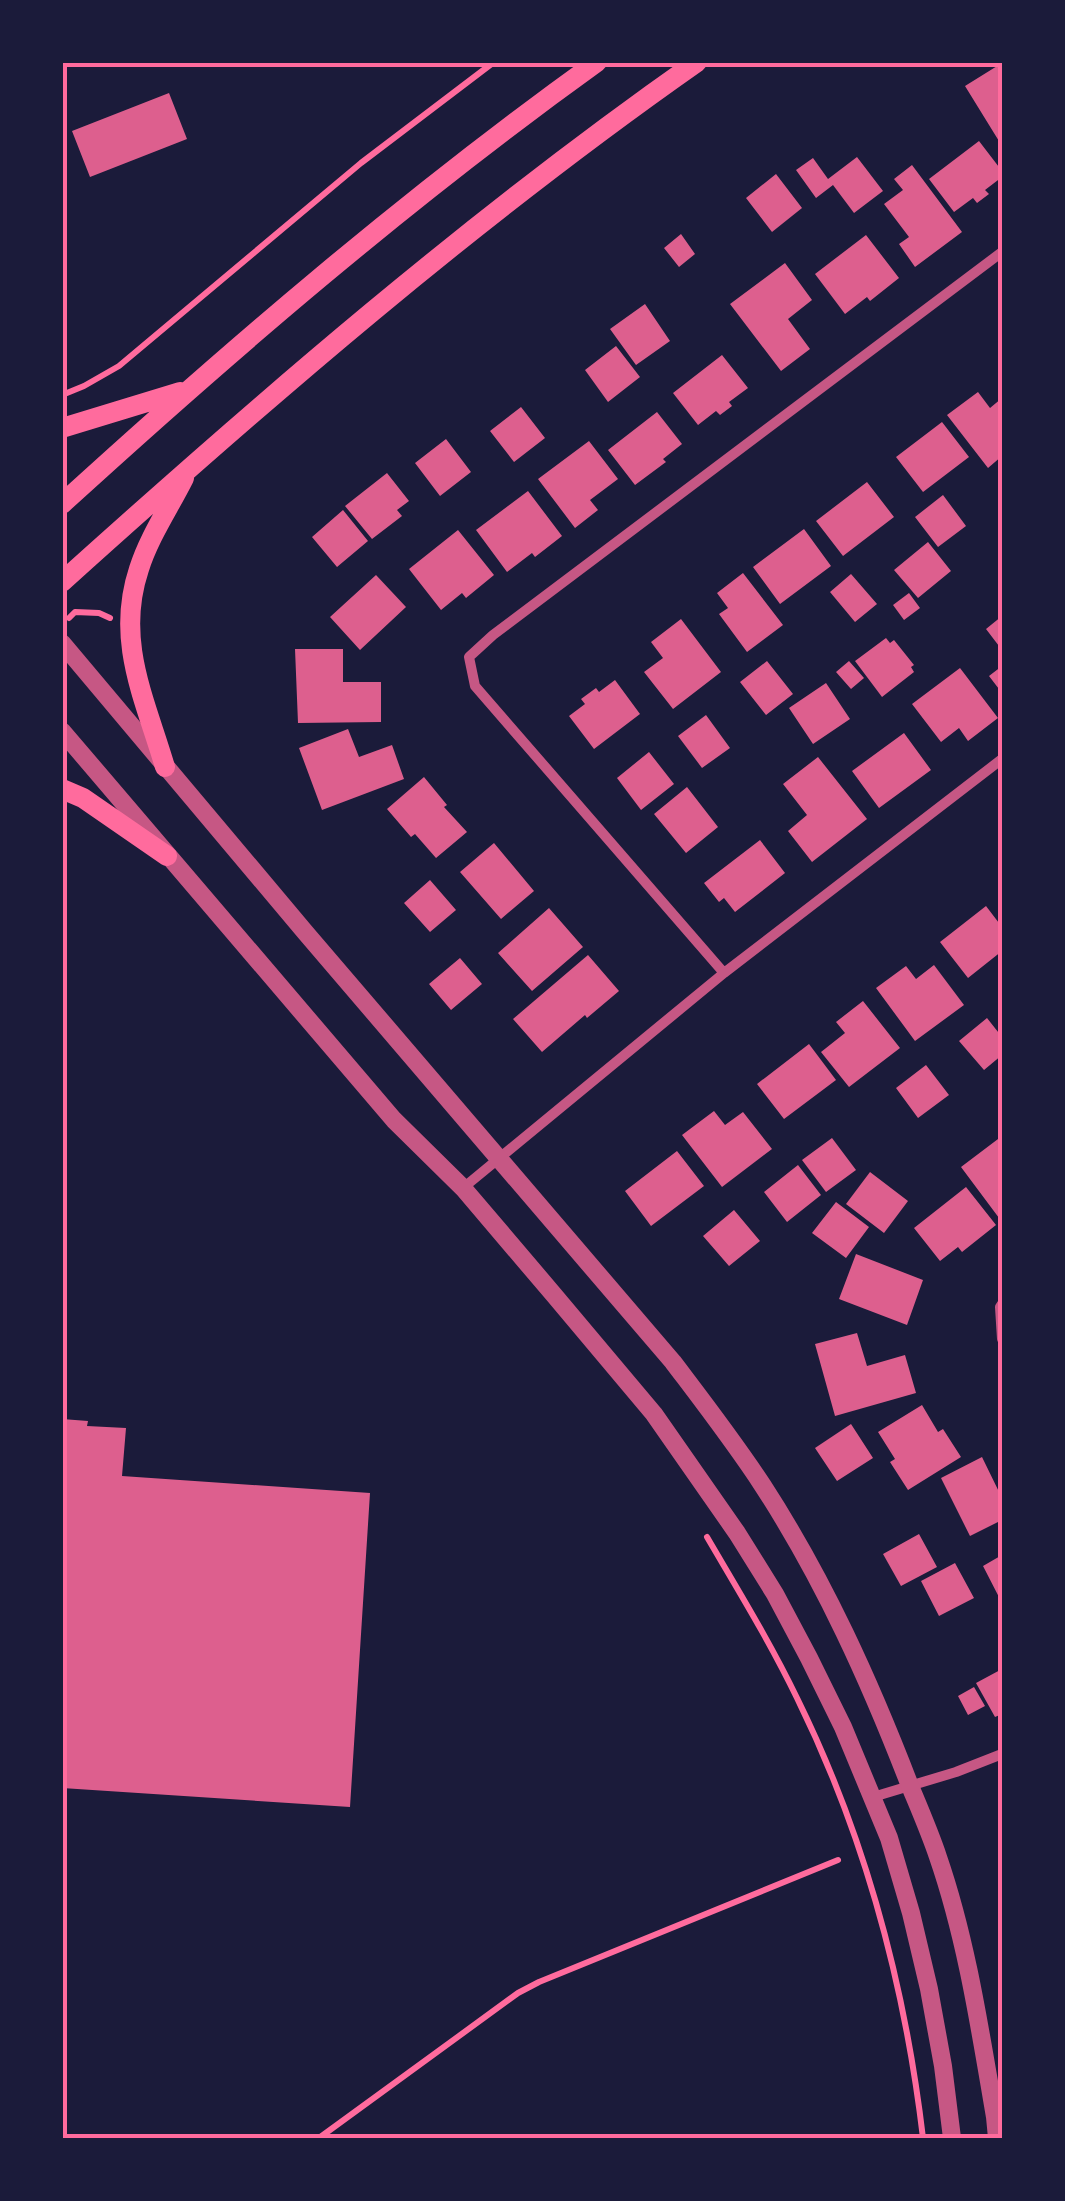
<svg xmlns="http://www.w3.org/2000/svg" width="1065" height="2201" viewBox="0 0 1065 2201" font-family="'Public Sans',sans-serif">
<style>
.building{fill:#dd5f8e}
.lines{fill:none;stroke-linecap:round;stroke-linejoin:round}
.path{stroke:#ff6b9d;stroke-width:6}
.minor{stroke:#c65784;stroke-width:10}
.tertiary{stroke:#c65784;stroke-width:18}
.secondary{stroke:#ff6b9d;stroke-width:20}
.neatline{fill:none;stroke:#ff6b9d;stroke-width:4}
</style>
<rect width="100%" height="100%" fill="#1b1b3a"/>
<!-- building -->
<path class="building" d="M 1002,63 L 1002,146 L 965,86 Z
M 169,93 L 187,139 L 90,177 L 72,131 Z
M 979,141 L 1002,171 L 1002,177 L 985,190 L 989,194 L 977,203 L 973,198 L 954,212 L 929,179 Z
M 857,157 L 883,191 L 854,213 L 833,185 L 816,198 L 796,170 L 813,158 L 828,179 Z
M 912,165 L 962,232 L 915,267 L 899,244 L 909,237 L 884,204 L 903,190 L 894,179 Z
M 776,174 L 802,208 L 772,232 L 746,198 Z
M 681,234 L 695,254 L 679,267 L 664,248 Z
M 866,235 L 899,278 L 870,301 L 867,297 L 845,314 L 815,274 Z
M 785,263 L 812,300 L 788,319 L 810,349 L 781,371 L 730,304 Z
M 645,304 L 670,341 L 636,365 L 610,329 Z
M 616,346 L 640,377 L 608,402 L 585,370 Z
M 722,355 L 748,388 L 729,402 L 732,406 L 720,415 L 716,411 L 698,425 L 673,393 Z
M 978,392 L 990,408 L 1002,398 L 1002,456 L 988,468 L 947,415 Z
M 521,407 L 545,438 L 514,462 L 490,431 Z
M 657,412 L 682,444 L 663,459 L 666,462 L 635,485 L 608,450 Z
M 942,422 L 969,457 L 923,492 L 896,457 Z
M 446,439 L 471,472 L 440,496 L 415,463 Z
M 589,441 L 618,479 L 590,500 L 598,510 L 575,528 L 538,479 Z
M 387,473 L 409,501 L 397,510 L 402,516 L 372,539 L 345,506 Z
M 867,482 L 894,517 L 843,556 L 816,521 Z
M 528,491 L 562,536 L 535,557 L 532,553 L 507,572 L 476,530 Z
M 943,495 L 966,526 L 938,547 L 915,517 Z
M 343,510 L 368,541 L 337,567 L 312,537 Z
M 804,529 L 831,566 L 780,604 L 753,567 Z
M 458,530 L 494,575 L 466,598 L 462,593 L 441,610 L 409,569 Z
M 928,542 L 951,571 L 918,598 L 894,570 Z
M 743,573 L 783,625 L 747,652 L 719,614 L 728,608 L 717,593 Z
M 851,574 L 877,604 L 855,622 L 830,592 Z
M 376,575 L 406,607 L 360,650 L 330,617 Z
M 909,593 L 920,608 L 904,620 L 893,605 Z
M 1002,616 L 1002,650 L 986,629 Z
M 681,619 L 721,672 L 673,709 L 644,672 L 663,658 L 651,642 Z
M 886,638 L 890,643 L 894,640 L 914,665 L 911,667 L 914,672 L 882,697 L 855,661 Z
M 295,649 L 343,649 L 343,682 L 381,682 L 381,722 L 298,723 Z
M 767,661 L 793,694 L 766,715 L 740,682 Z
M 849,661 L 864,678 L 851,689 L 836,672 Z
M 1002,666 L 1002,693 L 989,676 Z
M 960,668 L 998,718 L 968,741 L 959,728 L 941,742 L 912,704 Z
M 615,680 L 640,714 L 594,749 L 569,716 L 585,704 L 581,699 L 596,688 L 599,692 Z
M 826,683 L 850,719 L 813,744 L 789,708 Z
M 706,715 L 730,748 L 702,768 L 678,736 Z
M 348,729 L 359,757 L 392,745 L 404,779 L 322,810 L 299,748 Z
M 904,733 L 931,770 L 879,808 L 852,771 Z
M 649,752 L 674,784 L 641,810 L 617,778 Z
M 818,757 L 867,819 L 812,862 L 788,831 L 807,815 L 783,784 Z
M 424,777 L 447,805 L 444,807 L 467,832 L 436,858 L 415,834 L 411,837 L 387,809 Z
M 687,787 L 718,827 L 686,853 L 654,814 Z
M 760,840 L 785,873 L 735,912 L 724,898 L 719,902 L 704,883 Z
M 494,843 L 534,891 L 501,919 L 460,872 Z
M 430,880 L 456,910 L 430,932 L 404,903 Z
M 986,906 L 1002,927 L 1002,951 L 968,978 L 940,942 Z
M 549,908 L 583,947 L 532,991 L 498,953 Z
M 588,955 L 619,991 L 587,1018 L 585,1015 L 542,1052 L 513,1019 Z
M 460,958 L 482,984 L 451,1010 L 429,984 Z
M 934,965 L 964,1005 L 915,1041 L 876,988 L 906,966 L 916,979 Z
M 863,1001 L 900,1048 L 849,1087 L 821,1052 L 845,1033 L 836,1022 Z
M 987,1018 L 1002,1037 L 1002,1055 L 984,1070 L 959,1041 Z
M 809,1044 L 836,1080 L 784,1119 L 757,1084 Z
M 926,1065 L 949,1095 L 918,1118 L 896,1088 Z
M 714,1111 L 725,1125 L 743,1112 L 772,1149 L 722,1187 L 682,1135 Z
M 1002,1136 L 1002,1222 L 961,1167 Z
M 832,1138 L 856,1170 L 826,1192 L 802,1160 Z
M 677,1151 L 704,1186 L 651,1226 L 625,1191 Z
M 798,1165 L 821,1195 L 787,1222 L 764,1192 Z
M 870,1172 L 908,1201 L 884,1233 L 846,1204 Z
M 966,1187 L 996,1225 L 962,1252 L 958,1247 L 940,1261 L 914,1228 Z
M 836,1202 L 869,1227 L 846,1258 L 812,1233 Z
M 734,1210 L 760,1241 L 729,1266 L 703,1236 Z
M 856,1254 L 923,1280 L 907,1325 L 839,1299 Z
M 857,1333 L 867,1366 L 905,1355 L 916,1393 L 835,1416 L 815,1344 Z
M 922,1405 L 938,1432 L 943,1429 L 961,1457 L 908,1490 L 890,1462 L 895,1459 L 878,1432 Z
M 62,1419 L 88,1421 L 87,1426 L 126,1428 L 122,1476 L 370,1493 L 350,1807 L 62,1788 Z
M 851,1424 L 873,1458 L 837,1481 L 815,1448 Z
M 982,1457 L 1002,1498 L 1002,1520 L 970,1536 L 941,1478 Z
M 919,1534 L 937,1567 L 901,1586 L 883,1554 Z
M 1002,1555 L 1002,1603 L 983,1566 Z
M 955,1563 L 974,1598 L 939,1616 L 921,1581 Z
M 1002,1669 L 1002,1714 L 995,1717 L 976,1683 Z
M 974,1687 L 985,1706 L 968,1715 L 958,1696 Z"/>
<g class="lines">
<!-- path -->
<path class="path" d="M 62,395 L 84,386 L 119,366 L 361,163 L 494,62
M 69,618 L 75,612 L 99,613 L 110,618
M 707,1537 C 738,1590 770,1642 797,1698 C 865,1836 905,1986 923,2138
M 319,2138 L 518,1993 L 539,1982 L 838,1860"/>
<!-- minor -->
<path class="minor" d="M 724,973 L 475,686 L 469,657 L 493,635 L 1002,252
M 463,1188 L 724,973 L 1002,759
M 1002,1304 L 1000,1307 L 1002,1339
M 873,1797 L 956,1772 L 1002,1754"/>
<!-- tertiary -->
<path class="tertiary" d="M 62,643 L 305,932 L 673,1362 C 704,1403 735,1443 763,1486 C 824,1580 870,1682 910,1786 C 920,1810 930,1833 938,1857 C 967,1941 980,2030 995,2117 L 997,2138
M 62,731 L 394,1120 L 463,1188 L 554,1295 L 654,1414 L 737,1533 L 775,1594 L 809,1658 L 843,1727 L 889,1838 L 911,1913 L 929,1989 L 943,2066 L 952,2138"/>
<!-- secondary -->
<path class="secondary" d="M 62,428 L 180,392
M 62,504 C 233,348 409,197 597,62
M 62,582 C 265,399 473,219 697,62
M 165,767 C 145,699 115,641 139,569 C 149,537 169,508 184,478
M 62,789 L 83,798 L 167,856"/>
</g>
<!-- border -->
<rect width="1065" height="2201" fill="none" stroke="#1b1b3a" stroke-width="130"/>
<rect x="65" y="65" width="935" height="2071" class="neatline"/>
</svg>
